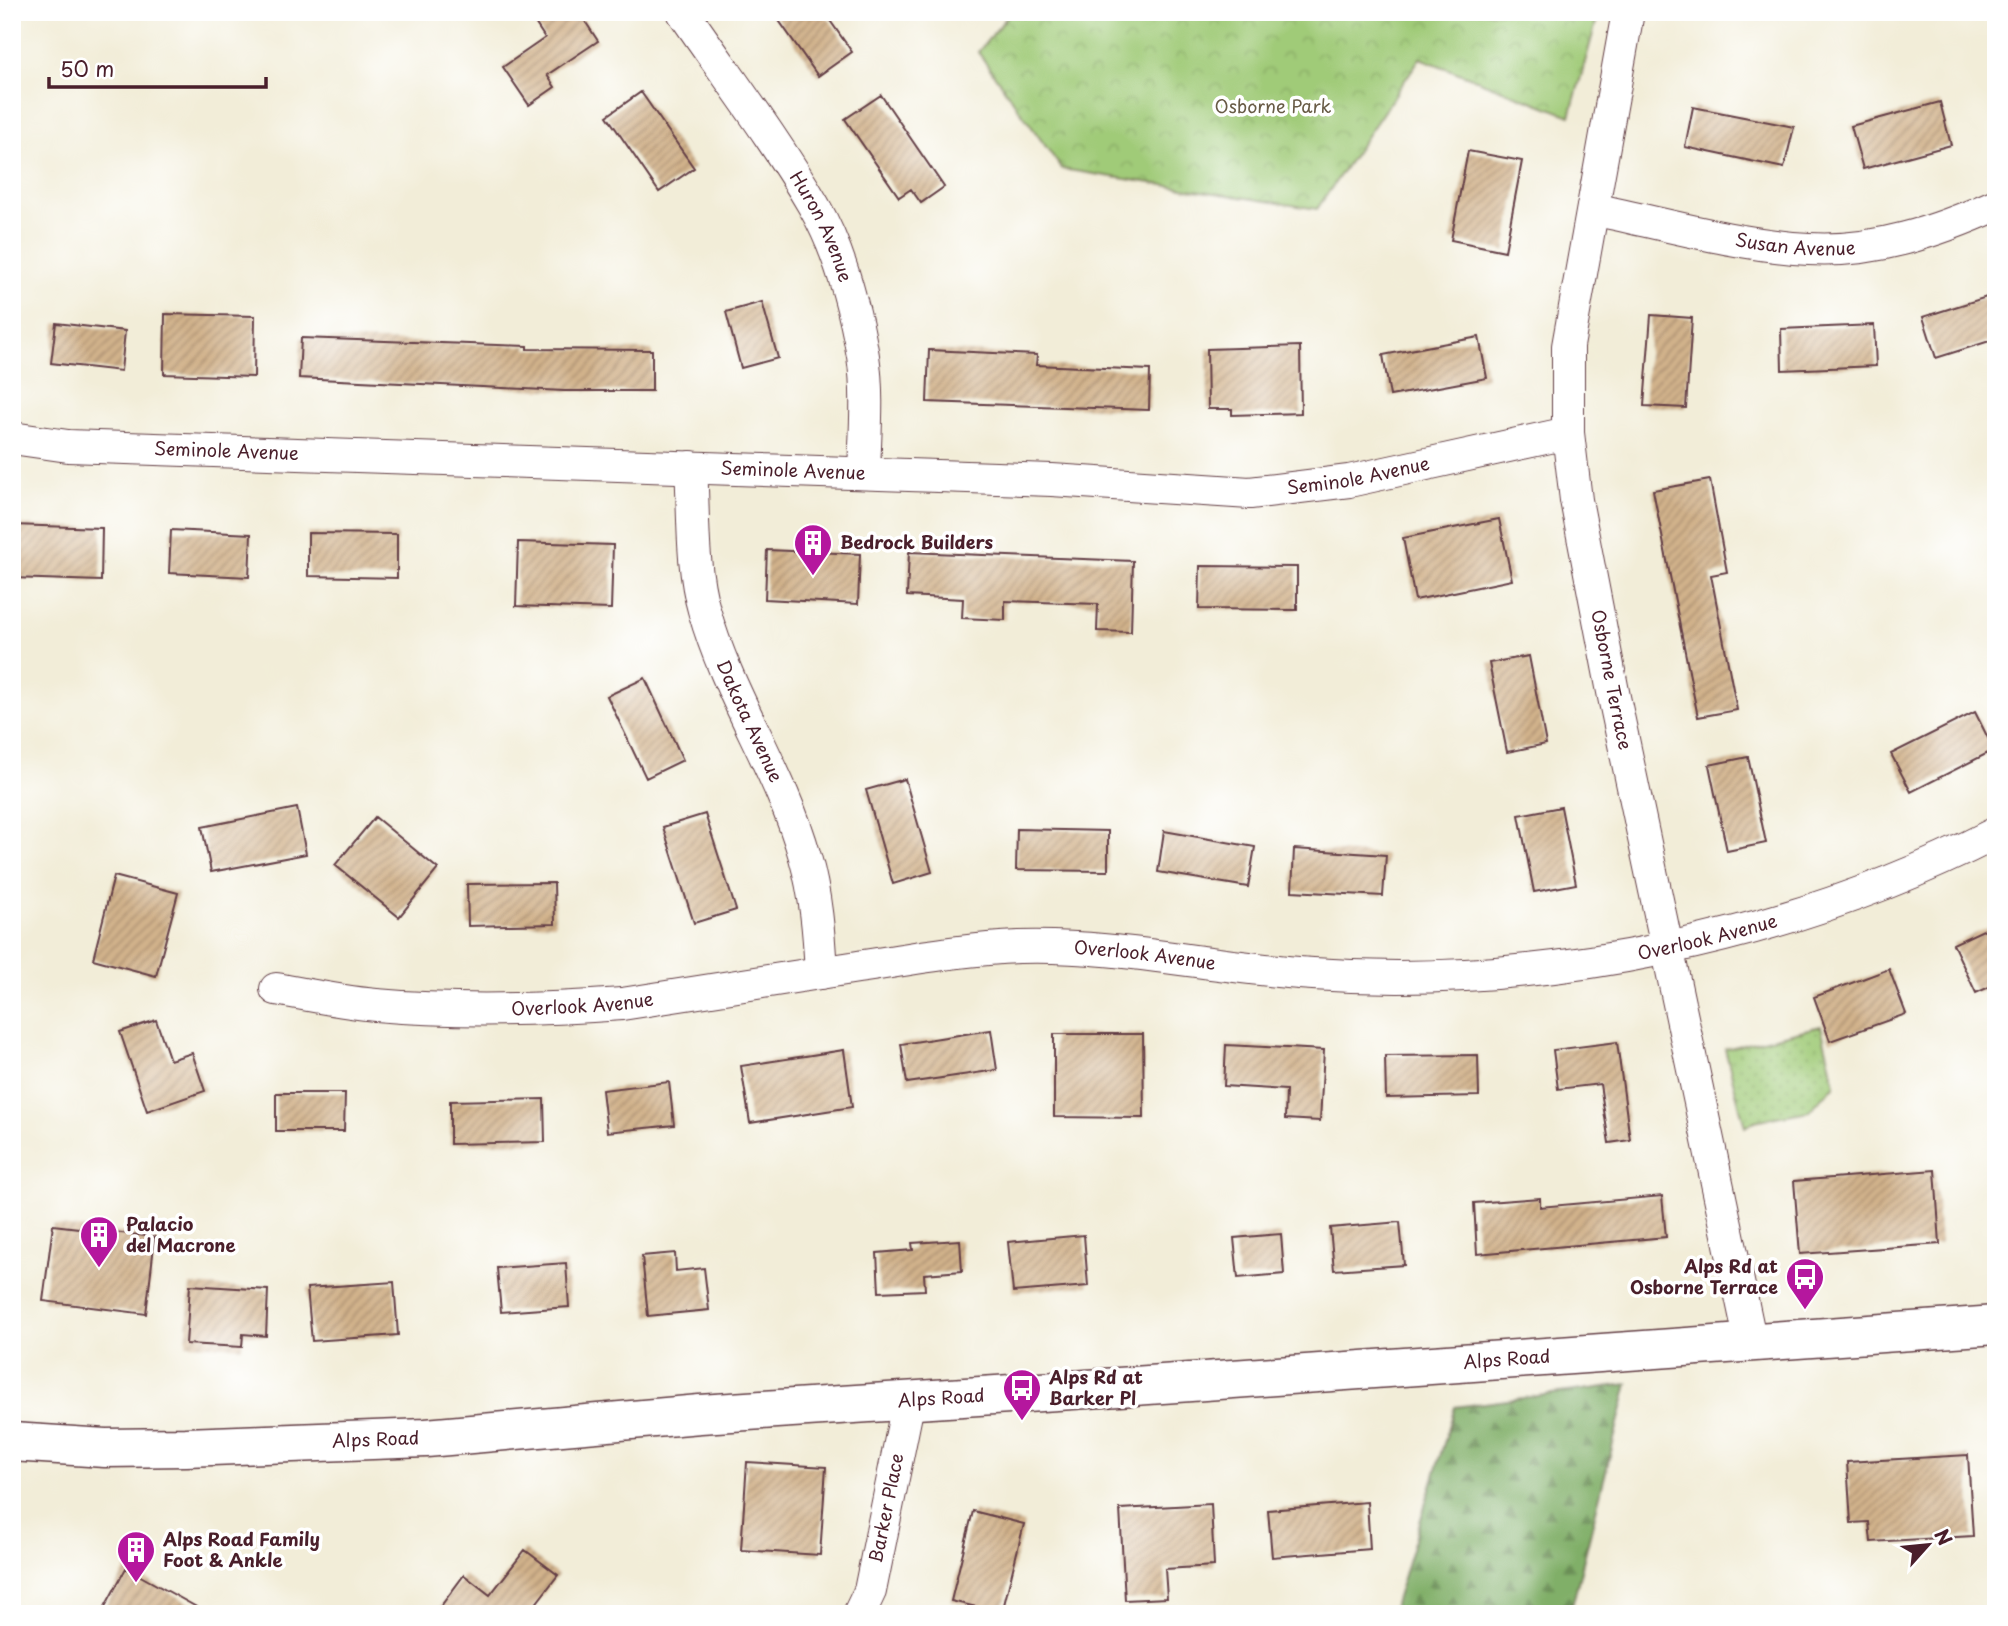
<svg xmlns="http://www.w3.org/2000/svg" width="2008" height="1626" viewBox="0 0 2008 1626" font-family="'Playpen Sans',sans-serif">
<style>
.forest{fill:url(#forest-firs);stroke:#65674a;stroke-width:2}
.park{fill:url(#park-crowns);stroke:#757552;stroke-width:2}
.garden{fill:url(#garden-dots);stroke:#757552;stroke-width:2}
.building{fill:url(#building-hatch)}
.lines{fill:none;stroke-linecap:round;stroke-linejoin:round}
.minor-casing{stroke:#633e45;stroke-width:34}
.major-casing{stroke:#633e45;stroke-width:41}
.minor{stroke:#fff;stroke-width:32}
.major{stroke:#fff;stroke-width:38}
.labels{text-anchor:middle;stroke-width:7;stroke-linejoin:round;paint-order:stroke}
.park-label{font-size:18px;fill:#685b46;stroke:#fff}
.street-label{font-size:18px;fill:#4a1f2b;stroke:#fff}
.poi-label{font-size:18px;font-weight:bold;fill:#4a1f2b;stroke:#fff;text-anchor:start}
</style>
<defs>
<pattern id="forest-firs" width="22" height="20" patternUnits="userSpaceOnUse" patternTransform="scale(1.75)"><rect width="22" height="20" fill="#80af68"/><path d="M5 1l3.5 6h-7zM16 11l3.5 6h-7z" fill="#6b8e56"/></pattern>
<pattern id="park-crowns" width="20" height="18" patternUnits="userSpaceOnUse" patternTransform="scale(1.75)"><rect width="20" height="18" fill="#a0cb78"/><path d="M2 6a3 3 0 1 1 6 0M12 15a3 3 0 1 1 6 0" fill="none" stroke="#8bae68"/></pattern>
<pattern id="garden-dots" width="8" height="8" patternUnits="userSpaceOnUse" patternTransform="scale(1.75)"><rect width="8" height="8" fill="#a0cb78"/><path d="M2 2h.1M6 6h.1" fill="none" stroke="#8bae68" stroke-width="1.8" stroke-linecap="round"/></pattern>
<pattern id="building-hatch" width="6" height="6" patternUnits="userSpaceOnUse" patternTransform="scale(1.75)"><rect width="6" height="6" fill="#d1b28b"/><path d="M-1 1l2-2M0 6l6-6M5 7l2-2" fill="none" stroke="#ac9072"/></pattern>
</defs>
<rect width="100%" height="100%" fill="#fff"/>
<filter id="ink" filterUnits="userSpaceOnUse"><feTurbulence type="fractalNoise" baseFrequency=".0143" numOctaves="2"/><feDisplacementMap in="SourceGraphic" scale="14" xChannelSelector="R" yChannelSelector="G"/><feConvolveMatrix kernelMatrix="1 2 1 2 8 2 1 2 1" color-interpolation-filters="sRGB"/></filter>
<filter id="wash" filterUnits="userSpaceOnUse"><feTurbulence type="fractalNoise" baseFrequency=".00686" numOctaves="4" result="noise"/><feDisplacementMap in="SourceGraphic" scale="28" xChannelSelector="R" yChannelSelector="G"/><feGaussianBlur stdDeviation="1.57" result="paint"/><feColorMatrix in="noise" values="0 0 0 0 0 0 0 0 0 0 0 0 0 0 0 0 0 1.4 0 .05"/><feComposite in="paint" operator="in"/></filter>
<g filter="url(#wash)">
<rect width="100%" height="100%" fill="#f2edd8"/>
<!-- forest -->
<path class="forest" d="M 1628,1384 L 1570,1614 L 1392,1614 L 1455,1407 Z"/>
<!-- park -->
<path class="park" d="M 1011,12 L 1599,12 L 1570,116 L 1420,58 L 1317,209 L 1062,169 L 978,52 Z"/>
<!-- garden -->
<path class="garden" d="M 1821,1026 L 1835,1085 L 1809,1111 L 1754,1121 L 1745,1127 L 1725,1049 Z"/>
<g id="blocks">
<!-- building -->
<path class="building" d="M 528,12 L 579,12 L 598,41 L 547,75 L 555,87 L 529,105 L 503,67 L 545,38 Z
M 773,12 L 824,12 L 852,52 L 818,76 Z
M 641,92 L 694,168 L 659,192 L 607,116 Z
M 881,95 L 944,187 L 921,203 L 911,189 L 899,197 L 845,119 Z
M 1940,102 L 1951,145 L 1863,169 L 1851,126 Z
M 1693,107 L 1794,127 L 1784,168 L 1685,147 Z
M 1468,151 L 1522,161 L 1505,251 L 1451,240 Z
M 1996,294 L 1996,339 L 1936,358 L 1923,317 Z
M 762,302 L 778,358 L 741,368 L 726,312 Z
M 165,314 L 255,316 L 254,377 L 164,374 Z
M 1651,315 L 1692,318 L 1686,408 L 1644,406 Z
M 56,323 L 125,331 L 121,371 L 51,363 Z
M 1874,325 L 1876,366 L 1782,370 L 1781,329 Z
M 1479,337 L 1487,378 L 1390,396 L 1383,355 Z
M 301,338 L 527,346 L 527,349 L 652,350 L 652,391 L 564,391 L 299,378 Z
M 1300,346 L 1301,413 L 1232,415 L 1232,409 L 1208,409 L 1207,349 Z
M 929,350 L 1037,355 L 1036,365 L 1150,370 L 1149,410 L 927,402 Z
M 1710,480 L 1727,572 L 1711,575 L 1737,710 L 1698,717 L 1653,490 Z
M 1499,519 L 1512,580 L 1415,600 L 1403,538 Z
M 12,525 L 102,528 L 101,581 L 12,578 Z
M 171,530 L 251,534 L 249,577 L 169,573 Z
M 308,533 L 397,534 L 397,578 L 308,576 Z
M 518,542 L 613,545 L 611,609 L 516,606 Z
M 767,550 L 860,554 L 858,604 L 765,599 Z
M 909,552 L 1133,561 L 1131,632 L 1097,631 L 1098,604 L 1005,601 L 1005,620 L 962,618 L 963,599 L 907,596 Z
M 1200,566 L 1297,567 L 1297,610 L 1199,609 Z
M 1529,656 L 1546,744 L 1507,752 L 1489,663 Z
M 645,678 L 683,760 L 646,778 L 607,696 Z
M 1975,712 L 1994,750 L 1911,792 L 1891,754 Z
M 1748,757 L 1766,843 L 1727,851 L 1709,765 Z
M 905,779 L 932,872 L 893,884 L 866,790 Z
M 1561,807 L 1576,884 L 1534,892 L 1519,815 Z
M 297,808 L 306,854 L 211,872 L 202,827 Z
M 705,814 L 736,910 L 694,923 L 663,827 Z
M 375,817 L 438,869 L 399,917 L 335,865 Z
M 1017,829 L 1108,831 L 1108,871 L 1016,870 Z
M 1164,831 L 1255,847 L 1248,887 L 1158,872 Z
M 1294,849 L 1386,855 L 1383,896 L 1292,891 Z
M 114,876 L 178,893 L 156,976 L 93,959 Z
M 554,883 L 555,924 L 468,926 L 467,884 Z
M 1996,924 L 1996,984 L 1976,993 L 1953,944 Z
M 1889,969 L 1906,1014 L 1830,1041 L 1814,997 Z
M 156,1020 L 170,1060 L 192,1053 L 205,1091 L 147,1111 L 120,1032 Z
M 991,1030 L 997,1070 L 907,1083 L 901,1044 Z
M 1054,1034 L 1143,1034 L 1144,1118 L 1054,1117 Z
M 1617,1042 L 1630,1140 L 1609,1143 L 1600,1084 L 1558,1089 L 1553,1050 Z
M 1226,1045 L 1324,1050 L 1320,1121 L 1285,1119 L 1286,1090 L 1224,1086 Z
M 844,1050 L 852,1107 L 750,1123 L 741,1066 Z
M 1478,1055 L 1479,1096 L 1386,1098 L 1385,1056 Z
M 669,1082 L 674,1125 L 607,1132 L 602,1090 Z
M 276,1093 L 345,1093 L 344,1131 L 276,1131 Z
M 544,1099 L 545,1142 L 450,1144 L 450,1101 Z
M 1935,1170 L 1940,1244 L 1800,1254 L 1794,1181 Z
M 1662,1196 L 1666,1237 L 1477,1254 L 1474,1203 L 1540,1198 L 1540,1207 Z
M 1400,1222 L 1404,1265 L 1334,1270 L 1330,1228 Z
M 53,1225 L 155,1237 L 146,1314 L 43,1301 Z
M 1281,1234 L 1284,1274 L 1238,1278 L 1234,1238 Z
M 1084,1235 L 1088,1286 L 1013,1292 L 1008,1242 Z
M 960,1240 L 962,1271 L 924,1274 L 925,1290 L 879,1292 L 877,1253 L 913,1250 L 912,1243 Z
M 675,1253 L 676,1271 L 704,1268 L 709,1310 L 648,1316 L 642,1256 Z
M 566,1263 L 569,1307 L 501,1312 L 497,1268 Z
M 394,1282 L 398,1335 L 312,1341 L 307,1288 Z
M 190,1285 L 268,1290 L 266,1336 L 243,1334 L 242,1347 L 186,1344 Z
M 1968,1455 L 1973,1536 L 1871,1542 L 1869,1522 L 1851,1523 L 1847,1462 Z
M 747,1462 L 826,1467 L 820,1555 L 741,1550 Z
M 1367,1502 L 1370,1549 L 1272,1557 L 1268,1510 Z
M 1211,1504 L 1214,1566 L 1165,1569 L 1167,1598 L 1125,1600 L 1120,1509 Z
M 973,1511 L 1024,1524 L 1002,1613 L 951,1601 Z
M 525,1550 L 558,1575 L 528,1614 L 435,1614 L 464,1575 L 490,1595 Z
M 126,1568 L 209,1614 L 101,1614 Z"/>
</g>
</g>
<g filter="url(#ink)">
<use href="#blocks" fill-opacity="0" stroke="#633e45" stroke-width="2"/>
<g class="lines">
<defs>
<g id="minor">
<path id="s1" d="M 683,12 C 727,76 775,139 814,206 C 840,251 854,305 863,356 C 869,395 865,435 864,473"/>
<path id="s2" d="M 1628,12 L 1568,346 L 1568,433 L 1576,500 L 1614,697 L 1751,1343"/>
<path id="s3" d="M 1593,209 C 1664,224 1737,245 1809,249 C 1874,253 1938,231 1996,205"/>
<path id="s4" d="M 12,438 L 68,446 L 1052,480 L 1250,493 L 1349,481 L 1568,433"/>
<path id="s5" d="M 691,467 C 694,514 691,565 704,610 C 728,696 781,771 805,857 C 816,895 819,934 821,973"/>
<path id="s6" d="M 276,989 C 309,995 343,1002 376,1005 C 457,1012 541,1010 622,1004 C 700,992 779,980 858,967 C 911,959 965,949 1019,947 C 1119,944 1214,968 1313,974 C 1542,990 1792,938 1996,833"/>
<path id="s7" d="M 859,1614 L 870,1591 L 909,1399"/>
</g>
<g id="major">
<path id="s8" d="M 12,1442 L 105,1448 L 186,1447 L 426,1438 L 700,1414 L 1134,1386 L 1996,1325"/>
</g>
</defs>
<!-- minor casing -->
<use href="#minor" class="minor-casing"/>
<!-- major casing -->
<use href="#major" class="major-casing"/>
<!-- minor -->
<use href="#minor" class="minor"/>
<!-- major -->
<use href="#major" class="major"/>
</g>
</g>
<!-- icons -->
<defs>
<symbol id="building-pin" viewBox="-11 -11 22 30"><path d="M0 17L-7.5 6A9.5 9.5 0 1 1 7.5 6Z" fill="#b5179e" stroke="#fff"/><path d="M-4-6H4V6H1V3H-1V6H-4ZM-2.5-4.3h1.7v1.8h-1.7ZM.8-4.3h1.7v1.8H.8ZM-2.5-1h1.7V.8h-1.7ZM.8-1h1.7V.8H.8Z" fill="#fff"/></symbol>
<symbol id="bus-pin" viewBox="-11 -11 22 30"><path d="M0 17L-7.5 6A9.5 9.5 0 1 1 7.5 6Z" fill="#b5179e" stroke="#fff"/><path d="M-5-6H5V4H4V6H2V4H-2V6H-4V4H-5ZM-3.5-4V0h7V-4ZM-3.5 1.2v1.5H-2V1.2ZM2 1.2v1.5H3.5V1.2Z" fill="#fff"/></symbol>
</defs>
<g fill-rule="evenodd">
<use href="#building-pin" x="791" y="521" width="44" height="60"/>
<use href="#building-pin" x="77" y="1213" width="44" height="60"/>
<use href="#bus-pin" x="1783" y="1255" width="44" height="60"/>
<use href="#bus-pin" x="1000" y="1366" width="44" height="60"/>
<use href="#building-pin" x="114" y="1528" width="44" height="60"/>
</g>
<g class="labels">
<!-- park labels -->
<g class="park-label">
<text x="1273" y="113">Osborne Park</text>
</g>
<!-- street labels -->
<g class="street-label">
<text dy="6" stroke="none"><textPath href="#s1" startOffset="256">Huron Avenue</textPath></text>
<text dy="6" stroke="none"><textPath href="#s3" startOffset="206">Susan Avenue</textPath></text>
<text dy="6" stroke="none"><textPath href="#s4" startOffset="215">Seminole Avenue</textPath></text>
<text dy="6" stroke="none"><textPath href="#s4" startOffset="782">Seminole Avenue</textPath></text>
<text dy="6" stroke="none"><textPath href="#s4" startOffset="1349">Seminole Avenue</textPath></text>
<text dy="6" stroke="none"><textPath href="#s2" startOffset="677">Osborne Terrace</textPath></text>
<text dy="6" stroke="none"><textPath href="#s5" startOffset="264">Dakota Avenue</textPath></text>
<text dy="6" stroke="none"><textPath href="#s6" startOffset="1442">Overlook Avenue</textPath></text>
<text dy="6" stroke="none"><textPath href="#s6" startOffset="875">Overlook Avenue</textPath></text>
<text dy="6" stroke="none"><textPath href="#s6" startOffset="308">Overlook Avenue</textPath></text>
<text dy="6" stroke="none"><textPath href="#s8" startOffset="1498">Alps Road</textPath></text>
<text dy="6" stroke="none"><textPath href="#s8" startOffset="931">Alps Road</textPath></text>
<text dy="6" stroke="none"><textPath href="#s8" startOffset="364">Alps Road</textPath></text>
<text dy="6" stroke="none"><textPath href="#s7" startOffset="110">Barker Place</textPath></text>
</g>
<!-- poi labels -->
<g class="poi-label">
<text x="840" y="549">Bedrock Builders</text>
<text x="126" y="1231">Palacio<tspan x="126" dy="21">del Macrone</tspan></text>
<text x="1778" y="1273" text-anchor="end">Alps Rd at<tspan x="1778" dy="21">Osborne Terrace</tspan></text>
<text x="1049" y="1384">Alps Rd at<tspan x="1049" dy="21">Barker Pl</tspan></text>
<text x="163" y="1546">Alps Road Family<tspan x="163" dy="21">Foot &amp; Ankle</tspan></text>
</g>
</g>
<!-- margin -->
<rect width="2008" height="1626" fill="none" stroke="#fff" stroke-width="42"/>
<!-- north arrow -->
<g transform="translate(1928 1545) rotate(63)" stroke="#ffffff" stroke-width="5" paint-order="stroke">
<path d="M0-5L12 26L0 18L-12 26Z" fill="#4a1f2b"/>
<text y="-10" font-size="19" font-weight="bold" text-anchor="middle" fill="#4a1f2b">N</text>
</g>
<!-- scale -->
<path d="M49 77v10h217v-10" fill="none" stroke="#4a1f2b" stroke-width="3.5"/>
<text x="60" y="77" font-size="21" fill="#4a1f2b" stroke="#ffffff" stroke-width="5" paint-order="stroke">50 m</text>
</svg>
